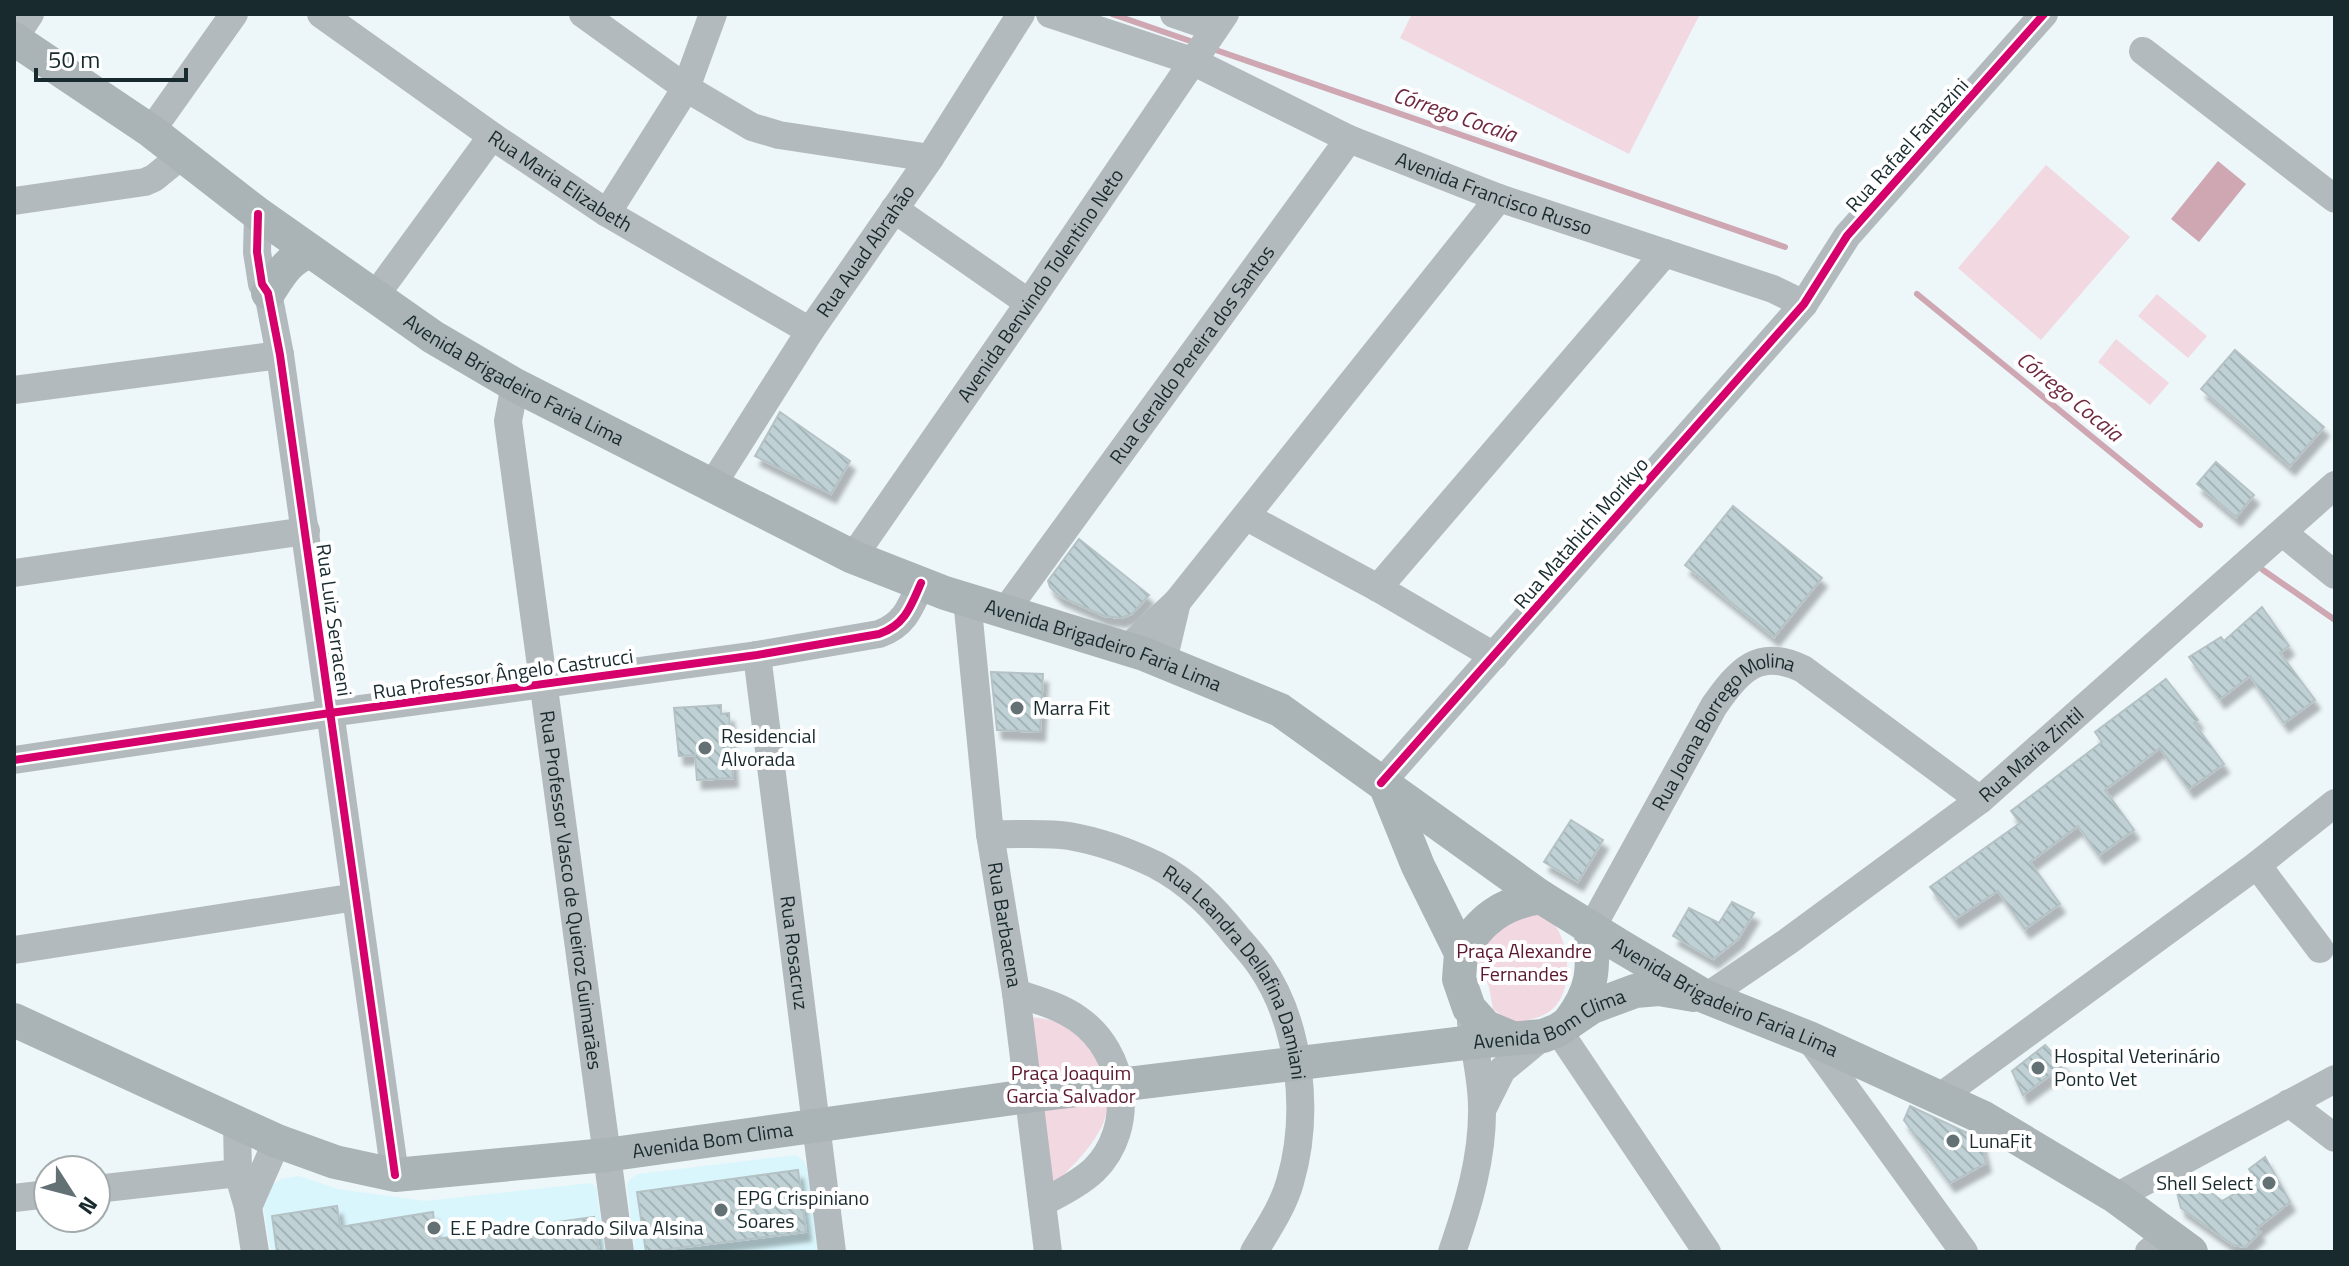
<svg xmlns="http://www.w3.org/2000/svg" width="2349" height="1266" viewBox="0 0 2349 1266" font-family="'Titillium Web',sans-serif">
<style>
.built{fill:#d9f6fc}
.park{fill:#f2d8e0}
.water{fill:#cea7b2}
.lines{fill:none;stroke-linecap:round;stroke-linejoin:round}
.stream{stroke:#cea7b2;stroke-width:6}
.building{fill:url(#building-back-hatch);stroke:#b5c2c5;stroke-width:2;filter:url(#shadow)}
.minor{stroke:#b3babd;stroke-width:28}
.major{stroke:#aab3b6;stroke-width:34}
.cycleway-casing{stroke:#fff;stroke-width:13}
.cycleway{stroke:#d6006c;stroke-width:8}
.poi-dot{fill:#637174;stroke:#fff;stroke-width:3}
.labels{text-anchor:middle;stroke-width:8;stroke-linejoin:round;paint-order:stroke}
.street-label{font-size:20px;fill:#182a2d;stroke:#fff}
.poi-label{font-size:20px;fill:#182a2d;stroke:#fff;text-anchor:start}
.park-label{font-size:20px;fill:#5c162f;stroke:#fff}
.water-label{font-size:22px;font-style:italic;fill:#6f283f;stroke:#fff}
</style>
<defs>
<pattern id="building-back-hatch" width="6" height="6" patternUnits="userSpaceOnUse" patternTransform="scale(2)"><rect width="6" height="6" fill="#bfd1d5"/><path d="M-1 5l2 2M0 0l6 6M5-1l2 2" fill="none" stroke="#a3b4b7"/></pattern>
<filter id="shadow"><feDropShadow dx="5" dy="9" stdDeviation="2" flood-color="#0004"/></filter>
</defs>
<rect width="100%" height="100%" fill="#edf6f9"/>
<!-- built -->
<path class="built" d="M 795,1155 L 803,1160 L 808,1169 L 818,1252 L 635,1252 L 627,1185 L 630,1179 L 638,1174 Z
M 299,1176 L 338,1189 L 425,1201 L 591,1183 L 596,1187 L 605,1252 L 271,1252 L 263,1204 L 271,1185 L 281,1179 Z"/>
<!-- park -->
<path class="park" d="M 1412,14 L 1700,14 L 1629,154 L 1400,38 Z
M 2046,165 L 2130,237 L 2041,340 L 1958,268 Z
M 2157,294 L 2207,336 L 2188,358 L 2138,316 Z
M 2116,339 L 2169,383 L 2150,405 L 2098,362 Z
M 1535,913 C 1540,915 1548,918 1552,922 C 1569,939 1573,984 1557,1004 C 1547,1018 1528,1020 1512,1023 L 1493,1009 L 1489,987 L 1479,963 L 1478,941 L 1499,920 Z
M 1029,1017 C 1039,1018 1050,1019 1059,1023 C 1095,1041 1120,1090 1101,1128 C 1088,1153 1068,1170 1048,1190 Z"/>
<!-- water -->
<path class="water" d="M 2218,161 L 2246,184 L 2199,242 L 2171,219 Z"/>
<g class="lines">
<!-- stream -->
<path class="stream" d="M 1112,14 L 1196,43
M 1210,48 L 1785,247
M 1917,294 L 2200,525
M 2263,570 L 2335,620"/>
</g>
<!-- building -->
<path class="building" d="M 2235,350 L 2324,427 L 2290,466 L 2201,389 Z
M 780,412 L 850,461 L 831,494 L 755,456 Z
M 2216,462 L 2254,495 L 2236,517 L 2197,484 Z
M 1733,506 L 1822,578 L 1774,637 L 1685,565 Z
M 1079,539 L 1149,595 L 1132,614 L 1121,618 L 1104,616 L 1059,596 L 1050,587 L 1048,581 Z
M 2262,607 L 2289,646 L 2280,653 L 2315,700 L 2284,723 L 2250,676 L 2220,699 L 2189,657 L 2221,637 L 2224,641 Z
M 991,672 L 1043,674 L 1040,732 L 997,730 Z
M 2166,679 L 2198,720 L 2194,723 L 2224,764 L 2189,789 L 2160,748 L 2105,790 L 2134,830 L 2099,855 L 2078,826 L 2030,862 L 2060,904 L 2025,929 L 1998,891 L 1955,919 L 1930,887 L 2020,823 L 2011,811 L 2102,742 L 2095,732 Z
M 721,705 L 721,714 L 729,713 L 733,778 L 697,780 L 695,755 L 679,756 L 674,708 Z
M 1571,820 L 1603,840 L 1578,882 L 1544,862 Z
M 1732,902 L 1754,913 L 1738,939 L 1713,959 L 1673,936 L 1689,908 L 1719,923 Z
M 2045,1045 L 2064,1065 L 2023,1095 L 2012,1071 Z
M 1910,1106 L 1980,1139 L 1986,1163 L 1950,1183 L 1904,1120 Z
M 2265,1157 L 2290,1202 L 2256,1229 L 2260,1232 L 2245,1247 L 2233,1245 L 2181,1208 L 2176,1189 L 2192,1177 L 2222,1201 L 2256,1181 L 2249,1169 Z
M 798,1170 L 806,1232 L 646,1252 L 637,1192 Z
M 337,1206 L 340,1227 L 433,1212 L 436,1239 L 594,1217 L 599,1252 L 277,1252 L 272,1216 Z"/>
<g class="lines">
<!-- minor -->
<g class="minor">
<path id="s1" d="M 321,14 L 492,136 L 607,213 L 810,331"/>
<path d="M 583,14 L 686,88 L 752,127 L 779,135 L 930,158"/>
<path id="s2" d="M 1050,14 L 1192,61 L 1349,139 L 1499,198 L 1773,289 L 1804,304"/>
<path d="M 1174,14 L 1215,28"/>
<path d="M 14,38 L 30,14"/>
<path d="M 2143,51 L 2335,199"/>
<path d="M 151,131 L 234,14"/>
<path d="M 14,201 L 145,182 L 154,178 L 181,156"/>
<path d="M 894,209 L 1029,303"/>
<path d="M 607,213 L 686,88 L 713,14"/>
<path d="M 258,214 L 257,252 L 262,284 L 268,293 L 280,355 L 395,1175"/>
<path d="M 375,296 L 492,136"/>
<path id="s3" d="M 515,385 L 508,421 L 620,1252"/>
<path d="M 14,390 L 280,355"/>
<path id="s4" d="M 711,487 L 810,331 L 930,158 L 1021,14"/>
<path d="M 1247,517 L 1378,588 L 1494,656"/>
<path d="M 2283,533 L 2335,575"/>
<path id="s5" d="M 853,557 L 1029,303 L 1225,14"/>
<path d="M 14,573 L 306,531"/>
<path d="M 1378,588 L 1665,253"/>
<path id="s6" d="M 967,599 L 990,834 L 1016,993 L 1048,1252"/>
<path id="s7" d="M 1006,610 L 1349,139"/>
<path d="M 1127,649 L 1177,602 L 1499,198"/>
<path id="s8" d="M 757,655 L 832,1252"/>
<path d="M 1163,661 L 1177,602"/>
<path d="M 14,760 L 330,713 L 757,655 L 879,634 C 905,625 911,606 921,583"/>
<path d="M 1381,783 L 1804,304 L 1847,236 L 2044,14"/>
<path id="s9" d="M 990,834 C 1016,835 1044,832 1069,836 C 1098,841 1129,852 1156,865 C 1189,882 1214,908 1237,937 C 1245,946 1253,955 1260,965 C 1301,1024 1310,1114 1290,1182 C 1283,1207 1267,1230 1254,1252"/>
<path d="M 2257,865 L 2320,949"/>
<path id="s10" d="M 1591,929 L 1714,706 C 1739,671 1758,647 1803,669 L 1980,800"/>
<path d="M 14,950 L 356,897"/>
<path d="M 1016,993 C 1037,1000 1060,1006 1078,1019 C 1126,1052 1137,1128 1094,1170 C 1079,1184 1060,1193 1042,1203"/>
<path id="s11" d="M 1706,997 L 1787,942 L 1980,800 L 2335,485"/>
<path d="M 1558,1030 L 1707,1252"/>
<path d="M 1809,1038 L 1964,1252"/>
<path d="M 1940,1097 L 2257,865 L 2335,803"/>
<path d="M 2289,1103 L 2335,1138"/>
<path d="M 1484,1106 L 1502,1070 L 1543,1036"/>
<path d="M 237,1123 L 238,1173 L 248,1207 L 255,1252"/>
<path d="M 96,1189 L 238,1173"/>
<path d="M 2116,1197 L 2335,1079"/>
<path d="M 14,1198 L 48,1194"/>
<path d="M 248,1207 L 277,1141"/>
<path d="M 1452,1252 C 1468,1206 1483,1157 1482,1107 C 1482,1078 1474,1050 1471,1022"/>
<path d="M 2149,1252 L 2169,1235"/>
</g>
<!-- major -->
<g class="major">
<path id="s12" d="M 14,39 L 151,131 L 258,214 L 433,337 L 515,385 L 853,557 L 945,593 L 1144,654 L 1280,710 L 1541,897 L 1620,946 L 1706,997 L 1809,1038 L 1984,1118 L 2116,1197 L 2191,1252"/>
<path d="M 268,293 C 280,275 288,259 310,251"/>
<path d="M 1386,787 L 1418,866 L 1461,953 L 1459,979 L 1469,1008 L 1486,1027 L 1512,1038"/>
<path d="M 1461,953 C 1480,919 1503,903 1541,897"/>
<path id="s13" d="M 14,1020 L 277,1141 L 335,1162 L 395,1175 L 606,1155 L 1028,1096 L 1473,1042 L 1543,1036 L 1558,1030 L 1592,1007 L 1635,991 L 1659,989 L 1694,995"/>
<path d="M 1569,1022 C 1595,988 1593,969 1591,929"/>
</g>
<defs>
<path id="cycleway" d="M 258,214 L 257,252 L 262,284 L 268,293 L 280,355 L 395,1175
M 14,760 L 330,713 L 757,655 L 879,634 C 905,625 911,606 921,583
M 1381,783 L 1804,304 L 1847,236 L 2044,14"/>
</defs>
<!-- cycleway casing -->
<use href="#cycleway" class="cycleway-casing"/>
<!-- cycleway -->
<use href="#cycleway" class="cycleway"/>
</g>
<!-- markers -->
<g class="poi-dot">
<circle cx="1017" cy="708" r="8"/>
<circle cx="705" cy="748" r="8"/>
<circle cx="2038" cy="1068" r="8"/>
<circle cx="1953" cy="1141" r="8"/>
<circle cx="2269" cy="1183" r="8"/>
<circle cx="721" cy="1210" r="8"/>
<circle cx="434" cy="1228" r="8"/>
</g>
<g class="labels">
<!-- street labels -->
<g class="street-label">
<text transform="translate(1907 145) rotate(-48)" y="7">Rua Rafael Fantazini</text>
<text dy="7" stroke="none"><textPath href="#s1" startOffset="292">Rua Maria Elizabeth</textPath></text>
<text dy="7" stroke="none"><textPath href="#s2" startOffset="480">Avenida Francisco Russo</textPath></text>
<text dy="7" stroke="none"><textPath href="#s4" startOffset="282">Rua Auad Abrahão</textPath></text>
<text dy="7" stroke="none"><textPath href="#s5" startOffset="330">Avenida Benvindo Tolentino Neto</textPath></text>
<text dy="7" stroke="none"><textPath href="#s7" startOffset="316">Rua Geraldo Pereira dos Santos</textPath></text>
<text dy="7" stroke="none"><textPath href="#s12" startOffset="606">Avenida Brigadeiro Faria Lima</textPath></text>
<text transform="translate(1581 533) rotate(-49)" y="7">Rua Matahichi Morikyo</text>
<text transform="translate(334 620) rotate(82)" y="7">Rua Luiz Serraceni</text>
<text dy="7" stroke="none"><textPath href="#s12" startOffset="1254">Avenida Brigadeiro Faria Lima</textPath></text>
<text transform="translate(503 674) rotate(-8)" y="7">Rua Professor Ângelo Castrucci</text>
<text dy="7" stroke="none"><textPath href="#s10" startOffset="246">Rua Joana Borrego Molina</textPath></text>
<text dy="7" stroke="none"><textPath href="#s11" startOffset="406">Rua Maria Zintil</textPath></text>
<text dy="7" stroke="none"><textPath href="#s3" startOffset="510">Rua Professor Vasco de Queiroz Guimarães</textPath></text>
<text dy="7" stroke="none"><textPath href="#s6" startOffset="328">Rua Barbacena</textPath></text>
<text dy="7" stroke="none"><textPath href="#s8" startOffset="300">Rua Rosacruz</textPath></text>
<text dy="7" stroke="none"><textPath href="#s9" startOffset="310">Rua Leandra Dellafina Damiani</textPath></text>
<text dy="7" stroke="none"><textPath href="#s12" startOffset="1974">Avenida Brigadeiro Faria Lima</textPath></text>
<text dy="7" stroke="none"><textPath href="#s13" startOffset="1580">Avenida Bom Clima</textPath></text>
<text dy="7" stroke="none"><textPath href="#s13" startOffset="732">Avenida Bom Clima</textPath></text>
</g>
<!-- poi labels -->
<g class="poi-label">
<text x="1033" y="715">Marra Fit</text>
<text x="721" y="743">Residencial<tspan x="721" dy="23">Alvorada</tspan></text>
<text x="2054" y="1063">Hospital Veterinário<tspan x="2054" dy="23">Ponto Vet</tspan></text>
<text x="1969" y="1148">LunaFit</text>
<text x="2253" y="1190" text-anchor="end">Shell Select</text>
<text x="737" y="1205">EPG Crispiniano<tspan x="737" dy="23">Soares</tspan></text>
<text x="450" y="1235">E.E Padre Conrado Silva Alsina</text>
</g>
<!-- park labels -->
<g class="park-label">
<text x="1524" y="958">Praça Alexandre<tspan x="1524" dy="23">Fernandes</tspan></text>
<text x="1071" y="1080">Praça Joaquim<tspan x="1071" dy="23">Garcia Salvador</tspan></text>
</g>
<!-- water labels -->
<g class="water-label">
<text transform="translate(1455 114) rotate(19)" y="8">Córrego Cocaia</text>
<text transform="translate(2070 396) rotate(39)" y="8">Córrego Cocaia</text>
</g>
</g>
<!-- border -->
<rect width="2349" height="1266" fill="none" stroke="#182a2d" stroke-width="32"/>
<!-- north arrow -->
<g transform="translate(72 1194) rotate(126)"><circle r="38" fill="#ffffff" stroke="#a3aaab" stroke-width="2"/>
<path d="M0-6L14 30L0 20L-14 30Z" fill="#637174"/>
<text y="-12" font-size="22" font-weight="bold" text-anchor="middle" fill="#182a2d">N</text>
</g>
<!-- scale -->
<path d="M36 68v12h150v-12" fill="none" stroke="#182a2d" stroke-width="4"/>
<text x="48" y="68" font-size="24" fill="#182a2d" stroke="#ffffff" stroke-width="6" paint-order="stroke">50 m</text>
</svg>
